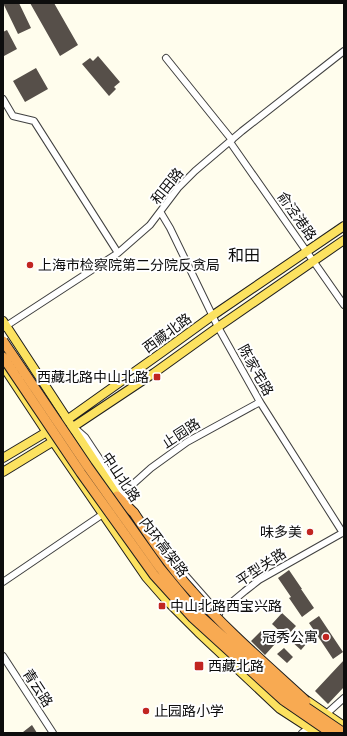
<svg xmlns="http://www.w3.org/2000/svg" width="347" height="736" viewBox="0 0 347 736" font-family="Merriweather,'Noto Sans SC',serif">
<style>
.building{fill:#564f49}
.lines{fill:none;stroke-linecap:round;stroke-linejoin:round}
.minor-casing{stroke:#404040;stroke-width:8}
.major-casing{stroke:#1e1e1e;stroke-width:10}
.highway-casing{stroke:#1e1e1e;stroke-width:11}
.minor{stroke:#fff;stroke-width:6}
.major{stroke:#fce260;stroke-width:8}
.highway{stroke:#f8aa52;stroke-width:9}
.highway-bridge-casing{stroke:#1e1e1e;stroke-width:11;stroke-linecap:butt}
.highway-bridge{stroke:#f8aa52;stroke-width:9}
.poi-dot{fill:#c12521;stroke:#fff;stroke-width:1.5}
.labels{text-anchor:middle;stroke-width:4;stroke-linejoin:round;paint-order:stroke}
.street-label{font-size:14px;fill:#0d0d0d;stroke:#fff}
.poi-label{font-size:14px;fill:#0d0d0d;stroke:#fff;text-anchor:start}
.quarter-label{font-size:16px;fill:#0d0d0d;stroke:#fff}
</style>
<rect width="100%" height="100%" fill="#fffded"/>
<!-- building -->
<path class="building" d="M 3,3 L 19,3 L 31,28 L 18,34 Z
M 30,3 L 54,3 L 78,45 L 60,56 Z
M 7,30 L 17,49 L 4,56 L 3,55 L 3,32 Z
M 98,56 L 120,82 L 114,87 L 116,89 L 109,96 L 82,64 L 90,58 L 93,61 Z
M 36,68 L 48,89 L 25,102 L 13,81 Z
M 289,570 L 302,589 L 301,589 L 314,608 L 302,617 L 289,598 L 291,597 L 278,578 Z
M 282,613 L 296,626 L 286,637 L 272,624 Z
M 319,616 L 343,652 L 333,659 L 309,623 Z
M 261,631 L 275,644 L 265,655 L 251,641 Z
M 298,634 L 307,643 L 301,650 L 291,641 Z
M 284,648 L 293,657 L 287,663 L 277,654 Z
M 344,660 L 344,687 L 328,704 L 315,691 Z
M 32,725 L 37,733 L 24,733 L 23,732 Z"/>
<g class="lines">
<defs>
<path id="minor" d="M 166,58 L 232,140
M 3,99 L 13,116 L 34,121 L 118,253
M 230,142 L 344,305
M 161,213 L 170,228 L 218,327 L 260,402 L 343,533
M 3,328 L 118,253 L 150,225 L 178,188 L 195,171 L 242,131 L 344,51
M 77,430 L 85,437 L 128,502
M 122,494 L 151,468 L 187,442 L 260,402
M 171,559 L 208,601 L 219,614
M 3,582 L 103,514
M 215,616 L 245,591 L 259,580 L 344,532
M 3,656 L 53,733
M 324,716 L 344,698
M 302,733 L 312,725"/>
<path id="major" d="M 3,321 L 120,500
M 3,366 L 48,434 L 146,577 L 167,601 L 198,632 L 280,709 L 317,733
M 64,422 L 161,353 L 212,316 L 344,226
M 70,429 L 154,373 L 218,327 L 344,240
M 3,458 L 50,430
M 3,472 L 57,439
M 302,697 L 344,726"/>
<path id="highway" d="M 117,496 L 134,513"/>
</defs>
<!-- minor casing -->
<use href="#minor" class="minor-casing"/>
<!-- major casing -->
<use href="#major" class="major-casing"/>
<!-- highway casing -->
<use href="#highway" class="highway-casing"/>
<!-- minor -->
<use href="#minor" class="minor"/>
<!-- major -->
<use href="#major" class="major"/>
<!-- highway -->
<use href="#highway" class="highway"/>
<defs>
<path id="highway-bridge" d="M 3,341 L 88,467 L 160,568 L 198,614 L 288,695 L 344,733
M 3,357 L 81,473 L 154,575 L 193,618 L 283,700 L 331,733
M 134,513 C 152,540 170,567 192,591 C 227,631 267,665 306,701"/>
</defs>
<!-- highway-bridge casing -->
<use href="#highway-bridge" class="highway-bridge-casing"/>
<!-- highway-bridge -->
<use href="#highway-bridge" class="highway-bridge"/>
</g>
<!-- markers -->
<g class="poi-dot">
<circle cx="30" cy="265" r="4"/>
<rect x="153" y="373" width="8" height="8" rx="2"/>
<circle cx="310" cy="532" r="4"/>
<rect x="158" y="602" width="8" height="8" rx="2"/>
<circle cx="326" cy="637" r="4"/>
<rect x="194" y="661" width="10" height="10" rx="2"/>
<circle cx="146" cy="711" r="4"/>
</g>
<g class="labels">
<!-- street labels -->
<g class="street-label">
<text transform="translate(167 186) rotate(-51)" y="5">和田路</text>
<text transform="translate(297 216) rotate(55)" y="5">俞泾港路</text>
<text transform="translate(167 333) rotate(-36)" y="5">西藏北路</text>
<text transform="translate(256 370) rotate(61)" y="5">陈家宅路</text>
<text transform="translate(181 433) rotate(-33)" y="5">止园路</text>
<text transform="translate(121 477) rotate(56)" y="5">中山北路</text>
<text transform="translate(164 547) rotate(53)" y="5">内环高架路</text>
<text transform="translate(261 567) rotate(-33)" y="5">平型关路</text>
<text transform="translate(38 688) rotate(57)" y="5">青云路</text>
</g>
<!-- poi labels -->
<g class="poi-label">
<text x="38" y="270">上海市检察院第二分院反贪局</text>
<text x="149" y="382" text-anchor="end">西藏北路中山北路</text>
<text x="302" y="537" text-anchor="end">味多美</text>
<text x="170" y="611">中山北路西宝兴路</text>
<text x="318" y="642" text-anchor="end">冠秀公寓</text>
<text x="208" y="671">西藏北路</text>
<text x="154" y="716">止园路小学</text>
</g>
<!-- quarter labels -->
<g class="quarter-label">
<text x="244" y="261">和田</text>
</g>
</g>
<!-- border -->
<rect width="347" height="736" fill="none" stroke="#0d0d0d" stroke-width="8"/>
</svg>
